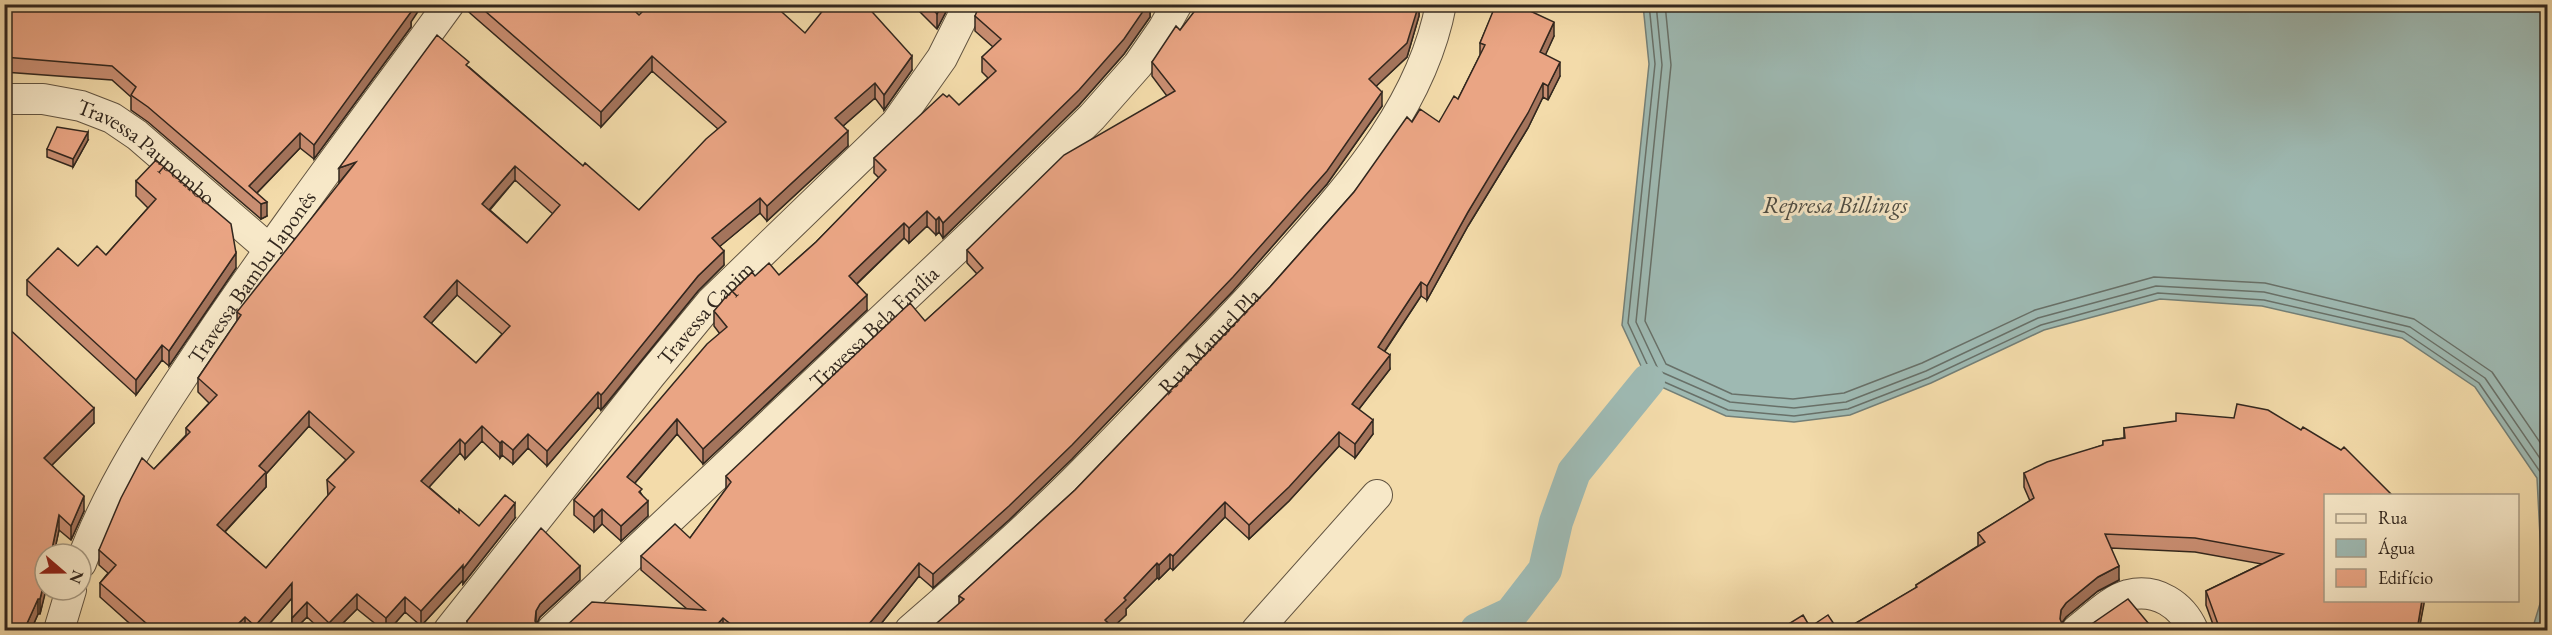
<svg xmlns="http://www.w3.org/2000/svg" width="2552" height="635" viewBox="0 0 2552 635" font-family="'EB Garamond',serif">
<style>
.water{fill:#9eb9b2;stroke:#737f77;stroke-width:1.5}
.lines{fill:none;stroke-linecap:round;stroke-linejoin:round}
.shore{stroke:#687068;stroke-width:1.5}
.canal{stroke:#9eb9b2;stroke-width:34}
.minor-casing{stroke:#625441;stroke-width:32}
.minor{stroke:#f7e8c8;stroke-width:30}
.wall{fill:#c98e72;stroke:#32271e;stroke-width:1.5;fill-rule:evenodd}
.shaded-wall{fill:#a4745c;stroke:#32271e;stroke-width:1.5}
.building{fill:#eaa584;stroke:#32271e;stroke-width:1.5;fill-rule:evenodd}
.labels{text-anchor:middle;stroke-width:6;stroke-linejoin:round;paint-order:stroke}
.street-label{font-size:22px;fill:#32271e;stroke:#f7e8c8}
.water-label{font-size:24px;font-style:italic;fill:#4d4c43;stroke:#f7e8c8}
</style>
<rect width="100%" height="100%" fill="#f3dbaa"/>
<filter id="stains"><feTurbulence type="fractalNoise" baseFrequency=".00333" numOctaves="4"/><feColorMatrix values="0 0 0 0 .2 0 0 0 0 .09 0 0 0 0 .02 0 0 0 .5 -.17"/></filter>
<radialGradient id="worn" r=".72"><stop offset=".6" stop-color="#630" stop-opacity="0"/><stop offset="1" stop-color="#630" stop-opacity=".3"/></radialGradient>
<!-- water -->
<path class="water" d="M 1643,5 L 2547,5 L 2547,630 L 2532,630 L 2543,594 L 2537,478 L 2475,387 L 2402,338 L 2262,306 L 2160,299 L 2044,330 L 1931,383 L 1850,415 L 1794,422 L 1726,416 L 1648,381 L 1622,325 L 1649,64 Z"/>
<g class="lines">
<!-- shore -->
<path class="shore" d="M 1649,4 L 1655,64 L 1628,323 L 1653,377 L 1728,410 L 1794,416 L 1848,409 L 1928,378 L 2041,325 L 2158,293 L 2264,300 L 2404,332 L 2479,383 L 2543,476 L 2548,566
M 1656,4 L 1662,65 L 1636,322 L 1659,371 L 1730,402 L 1794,408 L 1846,402 L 1926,371 L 2038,318 L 2156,286 L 2264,292 L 2410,327 L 2485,378 L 2548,470
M 1665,4 L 1671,65 L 1645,321 L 1666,364 L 1732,394 L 1793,399 L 1844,393 L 1922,363 L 2035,310 L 2154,277 L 2265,283 L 2414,319 L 2492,372 L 2548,454"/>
<!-- canal -->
<path class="canal" d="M 1477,630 L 1511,614 L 1545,570 L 1556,522 L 1574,472 L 1648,381"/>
<defs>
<g id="minor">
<path id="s1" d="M 4,99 L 43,99 L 81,106 L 112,118 L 137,135 L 269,249"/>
<path id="s2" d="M 81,563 C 110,483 158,413 205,343 C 283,227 367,117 449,4"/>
<path d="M 59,630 L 71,590"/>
<path id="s3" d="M 449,630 L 650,376 L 711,302 L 896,123 L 942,58 L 969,4"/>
<path id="s4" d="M 552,630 L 983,224 L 1092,117 L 1138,65 L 1163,29 L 1177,4"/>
<path id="s5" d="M 910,630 C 969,579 1029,527 1084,471 C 1122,433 1160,393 1197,353 C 1230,320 1262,285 1293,250 C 1356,179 1423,101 1441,4"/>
<path d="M 1257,630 L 1377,495"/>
<path d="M 2077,630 C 2092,619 2110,600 2128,595 C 2157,588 2182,605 2193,630"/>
</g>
</defs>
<!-- minor casing -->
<use href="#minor" class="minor-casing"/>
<!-- minor -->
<use href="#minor" class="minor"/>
</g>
<!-- wall -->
<path class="wall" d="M 4,4 L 228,8 L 411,22 L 411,27 L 314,159 L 300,148 L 257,193 L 267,216 L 261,219 L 148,122 L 131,110 L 131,97 L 112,80 L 4,72 Z
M 465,4 L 627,4 L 639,15 L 805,33 L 912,70 L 884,110 L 875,98 L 843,126 L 848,146 L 767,221 L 760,213 L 720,246 L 724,265 L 698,291 L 604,407 L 601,410 L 598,407 L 547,466 L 528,448 L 513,464 L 502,455 L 500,458 L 482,441 L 465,459 L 460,453 L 429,487 L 459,513 L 479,526 L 515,518 L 463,584 L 463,580 L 421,626 L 405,612 L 389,630 L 383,630 L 357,609 L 336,630 L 321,630 L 307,617 L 294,630 L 292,630 L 292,598 L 264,630 L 137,630 L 100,597 L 100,583 L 108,573 L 99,565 L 99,550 L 154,469 L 186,435 L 186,428 L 209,403 L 198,392 L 198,378 L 237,321 L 237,312 L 469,67 L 583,166 L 639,210 L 718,129 L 652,71 L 601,127 L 471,14 L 465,8 ZM 515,180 L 553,214 L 527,243 L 490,210 ZM 457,295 L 502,334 L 476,363 L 431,323 ZM 309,426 L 346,460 L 327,480 L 328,496 L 266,568 L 225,532 L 266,487 L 266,474 Z
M 912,4 L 950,4 L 937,29 Z
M 1150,4 L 1150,17 L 1124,54 L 1079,105 L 943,238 L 939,232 L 936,235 L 927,226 L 909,243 L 904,238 L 857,284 L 867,310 L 703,464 L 677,434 L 635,483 L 642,495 L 648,516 L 621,541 L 602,524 L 594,532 L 574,515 L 574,500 L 720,334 L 714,326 L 714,311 L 755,276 L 779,275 L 816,242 L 879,178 L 874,173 L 874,158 L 947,97 L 959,105 L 988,78 L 982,72 L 982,57 L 993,47 L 975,31 L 975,16 Z
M 1419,4 L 1419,16 L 1407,57 L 1376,86 L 1382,106 L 1327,184 L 1233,291 L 1072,459 L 1009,520 L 933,588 L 919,576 L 876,630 L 561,630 L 687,609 L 641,570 L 641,556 L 690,538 L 726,489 L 726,476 L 925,321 L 977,274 L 967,263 L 967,250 L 1167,96 L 1152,76 L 1152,62 L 1180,30 Z
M 1491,4 L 1533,4 L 1531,12 L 1554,36 L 1545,55 L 1560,76 L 1548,100 L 1543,97 L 1528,128 L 1468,226 L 1427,300 L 1421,296 L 1385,351 L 1390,369 L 1359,409 L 1373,434 L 1355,458 L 1339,446 L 1289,501 L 1249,539 L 1225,517 L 1173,570 L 1170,568 L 1159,579 L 1157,578 L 1126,609 L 1126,615 L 1112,628 L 959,603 L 959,596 L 1075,490 L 1270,287 L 1354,192 L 1412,122 L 1439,122 L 1458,99 L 1480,55 L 1480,43 L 1495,8 L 1491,7 Z
M 88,140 L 73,167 L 47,157 L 47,149 Z
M 136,181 L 236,268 L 169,366 L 162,360 L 136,395 L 27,295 L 27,280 L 78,266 L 106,255 L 148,208 L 136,196 Z
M 4,324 L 94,423 L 52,465 L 84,511 L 71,540 L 59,530 L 40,614 L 38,614 L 31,630 L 4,630 Z
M 2124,428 L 2424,600 L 2419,630 L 2215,630 L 2206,605 L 2206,591 L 2262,564 L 2195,552 L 2111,548 L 2119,580 L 2098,591 L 2066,617 L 2062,623 L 1851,626 L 1916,588 L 1916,585 L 1978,546 L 1978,533 L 2030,501 L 2024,487 L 2024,473 L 2103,445 L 2103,441 L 2124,438 Z
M 580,580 L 540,617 L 537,623 L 539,628 L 543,630 L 467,630 L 467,621 Z"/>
<!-- shaded-wall -->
<path class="shaded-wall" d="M 412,4 L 423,4 L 411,22 L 411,27 L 314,159 L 314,145 Z
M 942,4 L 950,4 L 937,29 L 937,14 Z
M 1148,4 L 1150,4 L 1150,17 L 1124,54 L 1079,105 L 943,238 L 943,223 Z
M 1419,4 L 1419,16 L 1407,57 L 1369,93 L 1369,79 Z
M 1529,4 L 1533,4 L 1528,24 L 1528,10 Z
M 1554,22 L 1554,36 L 1540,67 L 1540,52 Z
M 652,56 L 652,71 L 601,127 L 601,112 Z
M 912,56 L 912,70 L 884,110 L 884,95 Z
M 1560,62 L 1560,76 L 1548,100 L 1548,86 Z
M 875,83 L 875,98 L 835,133 L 835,118 Z
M 1543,83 L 1543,97 L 1528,128 L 1468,226 L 1427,300 L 1427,286 L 1468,212 Z
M 1382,92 L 1382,106 L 1327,184 L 1233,291 L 1072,459 L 1009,520 L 933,588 L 933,574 Z
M 848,131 L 848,146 L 767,221 L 767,206 Z
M 88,132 L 88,140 L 73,167 L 73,159 Z
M 300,133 L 300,148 L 253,197 L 249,186 Z
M 356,162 L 339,183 L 339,168 Z
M 515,166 L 515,180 L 482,218 L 482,204 Z
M 760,198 L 760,213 L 712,253 L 712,238 Z
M 267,202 L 267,216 L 261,219 L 261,204 Z
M 927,211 L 927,226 L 909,243 L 909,228 Z
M 939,217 L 939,232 L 936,235 L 936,220 Z
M 904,223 L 904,238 L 849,291 L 849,276 Z
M 724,251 L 724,265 L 698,291 L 601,410 L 601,395 L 698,276 Z
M 236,253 L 236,268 L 169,366 L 169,351 Z
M 457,280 L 457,295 L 424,331 L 424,317 Z
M 1421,282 L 1421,296 L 1378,361 L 1378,347 Z
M 867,295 L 867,310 L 703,464 L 703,449 Z
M 162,345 L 162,360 L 136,395 L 136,380 Z
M 1390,355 L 1390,369 L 1352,418 L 1352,404 Z
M 598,392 L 598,407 L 547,466 L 547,451 Z
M 94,408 L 94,423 L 44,473 L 44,458 Z
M 309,411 L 309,426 L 266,474 L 266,487 L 217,540 L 217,525 L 259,466 Z
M 677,419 L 677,434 L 627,492 L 627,477 Z
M 1373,420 L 1373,434 L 1355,458 L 1355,444 Z
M 482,426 L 482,441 L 465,459 L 465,444 Z
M 1339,432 L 1339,446 L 1289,501 L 1249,539 L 1249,525 Z
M 528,434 L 528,448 L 513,464 L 513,450 Z
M 460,439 L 460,453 L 421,496 L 421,481 Z
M 502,441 L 502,455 L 500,458 L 500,443 Z
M 84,496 L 84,511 L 71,540 L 71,526 Z
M 648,501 L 648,516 L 621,541 L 621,526 Z
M 1225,502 L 1225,517 L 1173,570 L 1173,556 Z
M 515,503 L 515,518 L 463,584 L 463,569 Z
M 602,509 L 602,524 L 594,532 L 594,517 Z
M 59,515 L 59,530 L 54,554 L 51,554 Z
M 1170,554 L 1170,568 L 1159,579 L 1159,565 Z
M 919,563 L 919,576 L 876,630 L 864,630 Z
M 1157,563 L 1157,578 L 1126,609 L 1126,615 L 1110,630 L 1105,620 L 1124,598 Z
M 463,565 L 463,580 L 421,626 L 421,611 Z
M 580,566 L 580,580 L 540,617 L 536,625 L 536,611 L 540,604 Z
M 2119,566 L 2119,580 L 2098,591 L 2066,617 L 2061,624 L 2060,619 L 2061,610 L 2066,603 L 2098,577 Z
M 45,579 L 45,590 L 46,590 L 40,614 L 40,599 Z
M 292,583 L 292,598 L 264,630 L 255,630 L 255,626 Z
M 357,594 L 357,609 L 336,630 L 329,630 L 329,623 Z
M 405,597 L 405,612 L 389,630 L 386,630 L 386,618 Z
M 38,599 L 38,614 L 31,630 L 24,630 Z
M 2422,600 L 2424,600 L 2424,604 L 2419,630 L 2417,630 Z
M 307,602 L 307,617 L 294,630 L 292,630 L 292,618 Z
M 245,617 L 245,630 L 232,630 Z
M 723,618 L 723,630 L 712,630 Z"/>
<!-- building -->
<path class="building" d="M 4,4 L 223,4 L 228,8 L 231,4 L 412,4 L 409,10 L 411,12 L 314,145 L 300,133 L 249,186 L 267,202 L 261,204 L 148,107 L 131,95 L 136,87 L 112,66 L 4,57 Z
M 477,4 L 627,4 L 639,15 L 650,4 L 773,4 L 805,33 L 828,4 L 865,4 L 912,56 L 884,95 L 875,83 L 835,118 L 848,131 L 767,206 L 760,198 L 712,238 L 724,251 L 698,276 L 604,392 L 601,395 L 598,392 L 547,451 L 528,434 L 513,450 L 502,441 L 500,443 L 482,426 L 465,444 L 460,439 L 421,481 L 459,513 L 459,509 L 479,526 L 505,495 L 515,503 L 463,569 L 463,565 L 421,611 L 405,597 L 386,618 L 357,594 L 329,623 L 307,602 L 292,618 L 292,583 L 255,626 L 245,617 L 232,630 L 154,630 L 100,583 L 116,565 L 99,550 L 121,498 L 142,458 L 154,469 L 190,432 L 186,428 L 217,395 L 198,378 L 241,315 L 237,312 L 356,162 L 339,168 L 437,35 L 469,62 L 466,65 L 583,166 L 585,163 L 639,210 L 706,139 L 726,122 L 652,56 L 601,112 ZM 515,166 L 560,205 L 527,243 L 482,204 ZM 457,280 L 510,326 L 476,363 L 424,317 ZM 309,411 L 354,452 L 327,480 L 335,487 L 266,568 L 217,525 L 266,472 L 259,466 Z
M 928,4 L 942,4 L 937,14 Z
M 980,4 L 1148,4 L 1124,39 L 1079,90 L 943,223 L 939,217 L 936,220 L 927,211 L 909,228 L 904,223 L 849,276 L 867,295 L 703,449 L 677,419 L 627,477 L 642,489 L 639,492 L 648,501 L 621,526 L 602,509 L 594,517 L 574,500 L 707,344 L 727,327 L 714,311 L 724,299 L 749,275 L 752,272 L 755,276 L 769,263 L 779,275 L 816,242 L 886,170 L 874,158 L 943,94 L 947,97 L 949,95 L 959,105 L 996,71 L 982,57 L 1001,39 L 975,16 Z
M 1200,4 L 1419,4 L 1407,43 L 1369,79 L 1382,92 L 1327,171 L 1233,277 L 1072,445 L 1009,506 L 933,574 L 919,563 L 864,630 L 738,630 L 723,618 L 712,630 L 561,630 L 563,629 L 592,602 L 705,610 L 641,556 L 675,524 L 690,538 L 731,482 L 726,476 L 910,303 L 925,321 L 983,268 L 967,250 L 1064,155 L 1175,91 L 1152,62 L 1176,26 L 1180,30 Z
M 1496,4 L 1529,4 L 1528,10 L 1554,22 L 1540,52 L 1560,62 L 1548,86 L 1543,83 L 1528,113 L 1468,212 L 1427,286 L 1421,282 L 1378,347 L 1390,355 L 1352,404 L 1373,420 L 1355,444 L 1339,432 L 1289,487 L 1249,525 L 1225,502 L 1173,556 L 1170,554 L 1159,565 L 1157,563 L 1124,598 L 1126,600 L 1105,620 L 1115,630 L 929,630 L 964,599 L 959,596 L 1075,490 L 1270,287 L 1354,192 L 1407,117 L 1412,122 L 1420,109 L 1439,122 L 1454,96 L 1458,99 L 1485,45 L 1480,43 Z
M 57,127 L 88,132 L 73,159 L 47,149 Z
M 156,160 L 231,224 L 236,253 L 169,351 L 162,345 L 136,380 L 27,280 L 58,248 L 78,266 L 97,246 L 106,255 L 156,199 L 136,181 Z
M 4,324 L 94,408 L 44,458 L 84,496 L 71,526 L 59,515 L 51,554 L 45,554 L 45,579 L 40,599 L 38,599 L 24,630 L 4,630 Z
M 2237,404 L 2268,410 L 2301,430 L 2303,427 L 2341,450 L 2344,447 L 2392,495 L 2325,495 L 2325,600 L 2422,600 L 2417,630 L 2250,630 L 2219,627 L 2206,591 L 2283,554 L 2195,538 L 2105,534 L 2119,566 L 2098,577 L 2066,603 L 2061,610 L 2060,619 L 2063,626 L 2068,630 L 1838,630 L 1849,624 L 1851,626 L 1917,587 L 1916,585 L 1985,542 L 1978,533 L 2034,498 L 2024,473 L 2047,462 L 2103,445 L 2103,441 L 2125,438 L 2124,428 L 2176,421 L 2176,413 L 2234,418 Z
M 541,528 L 580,566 L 540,604 L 536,611 L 535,621 L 539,628 L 543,630 L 494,630 L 468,628 L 467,621 Z
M 2128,599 L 2154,630 L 2083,630 Z
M 1803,615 L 1810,627 L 1828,615 L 1838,630 L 1783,630 L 1782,628 Z"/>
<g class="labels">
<!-- street labels -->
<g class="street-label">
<text dy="8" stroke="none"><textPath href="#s1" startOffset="158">Travessa Paupombo</textPath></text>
<text dy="8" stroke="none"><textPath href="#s2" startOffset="334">Travessa Bambu Japonês</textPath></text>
<text dy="8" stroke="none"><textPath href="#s3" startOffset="408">Travessa Capim</textPath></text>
<text dy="8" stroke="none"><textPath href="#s4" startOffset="442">Travessa Bela Emília</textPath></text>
<text dy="8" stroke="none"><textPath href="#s5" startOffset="416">Rua Manuel Pla</textPath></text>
</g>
<!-- water labels -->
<g class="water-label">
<text x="1835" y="213">Represa Billings</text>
</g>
</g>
<!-- margin -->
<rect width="2552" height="635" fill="none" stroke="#f3dbaa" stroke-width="24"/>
<rect x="6" y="6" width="2540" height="623" fill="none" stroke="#32271e" stroke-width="3"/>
<rect x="12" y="12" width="2528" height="611" fill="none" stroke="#32271e" stroke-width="1.5"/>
<!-- legend -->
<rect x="2324" y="494" width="195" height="108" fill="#f7e8c8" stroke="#a89b84" stroke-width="1.5"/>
<rect x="2336" y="514" width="30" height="9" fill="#f7e8c8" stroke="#a89b84" stroke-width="1.5"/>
<text x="2378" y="524" font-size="18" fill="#32271e">Rua</text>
<rect x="2336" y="539" width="30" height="18" fill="#9eb9b2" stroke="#a89b84" stroke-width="1.5"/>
<text x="2378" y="554" font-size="18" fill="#32271e">Água</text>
<rect x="2336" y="569" width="30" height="18" fill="#eaa584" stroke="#a89b84" stroke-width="1.5"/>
<text x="2378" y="584" font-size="18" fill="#32271e">Edifício</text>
<!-- north arrow -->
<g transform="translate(63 572) rotate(110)"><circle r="28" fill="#f7e8c8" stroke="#a89b84" stroke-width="1.5"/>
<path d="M0-4.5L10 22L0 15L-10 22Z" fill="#8f2418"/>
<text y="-9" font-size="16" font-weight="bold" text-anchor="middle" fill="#32271e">N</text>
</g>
<rect width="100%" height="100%" filter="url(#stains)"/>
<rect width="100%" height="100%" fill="url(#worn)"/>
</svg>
